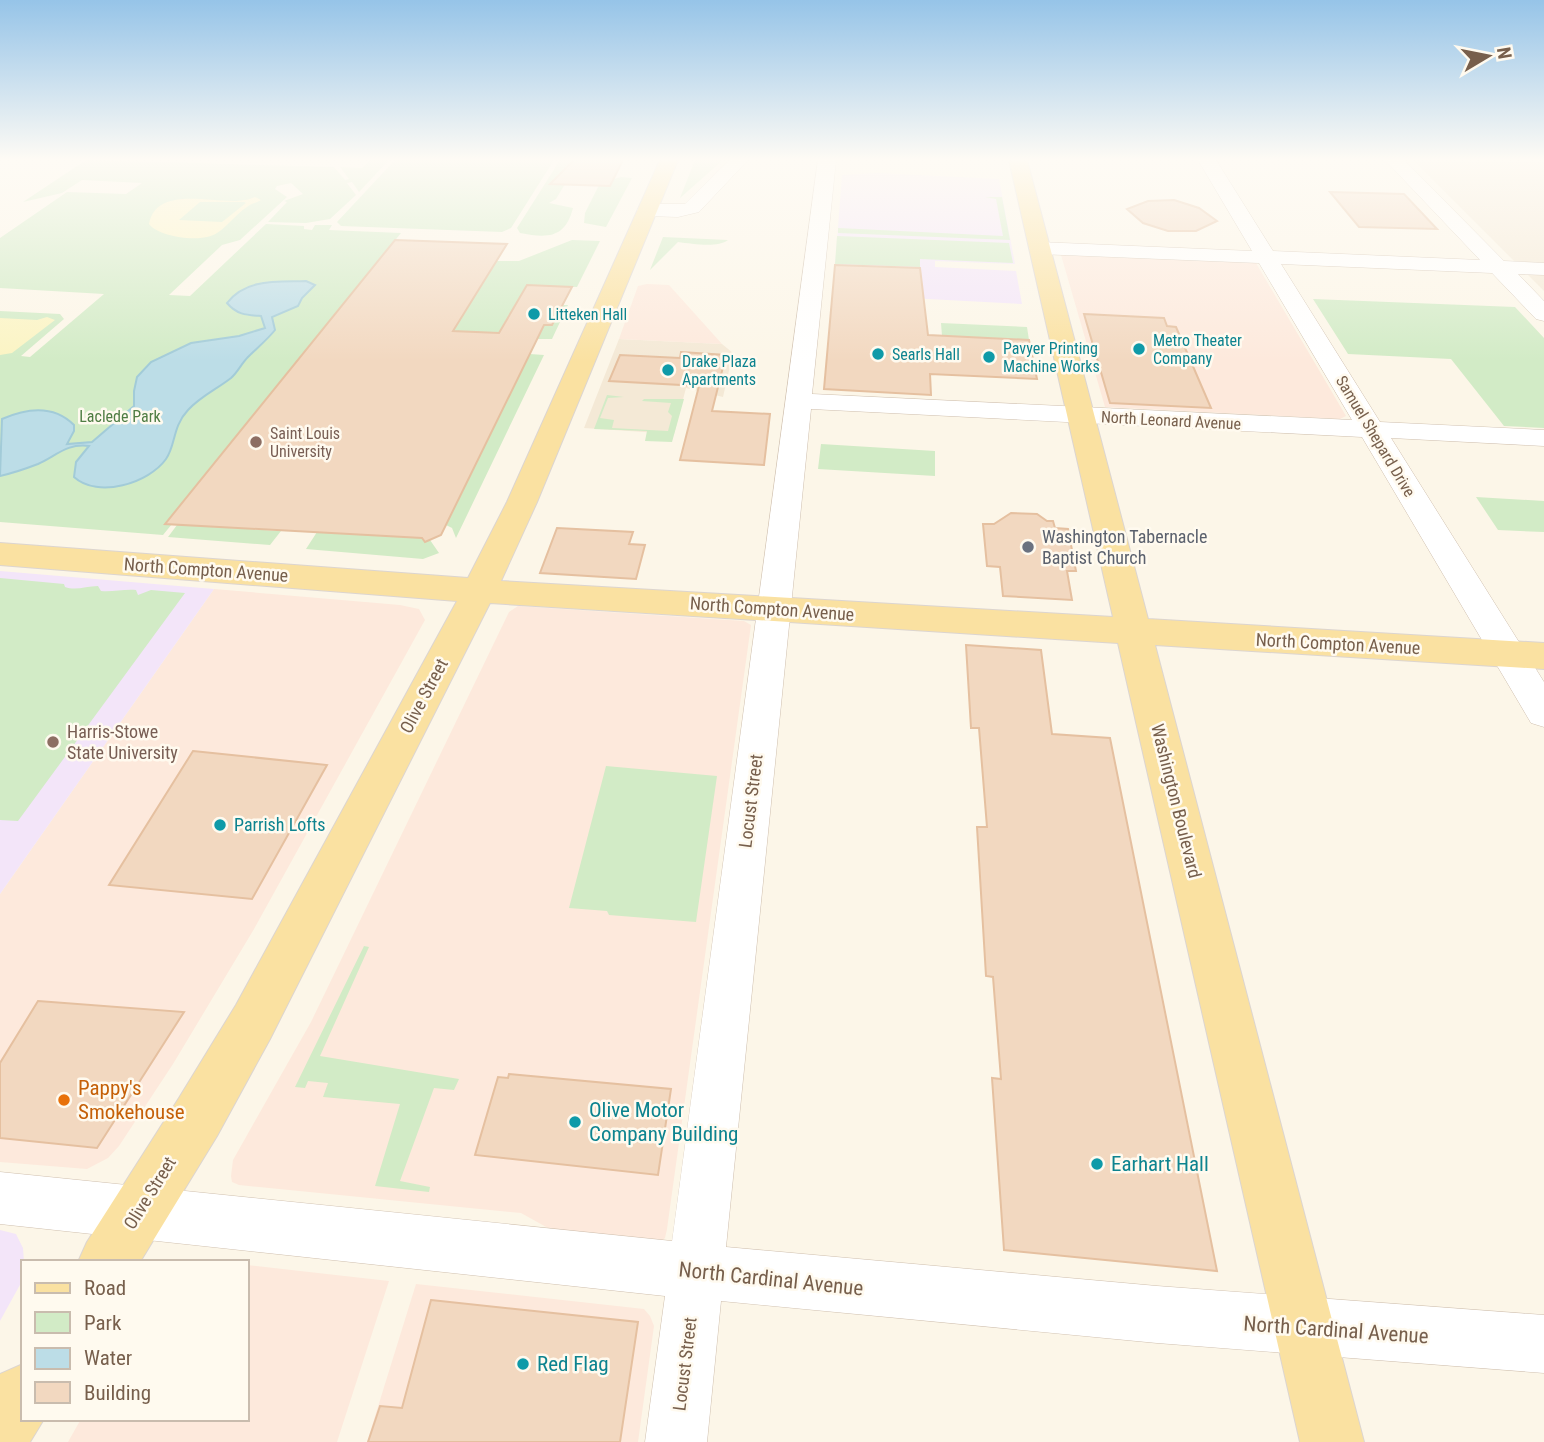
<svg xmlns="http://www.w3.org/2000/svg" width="1544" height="1442" viewBox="0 0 1544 1442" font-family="'Roboto Condensed',sans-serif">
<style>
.residential{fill:#f4e9d6}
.commercial{fill:#fde9dc}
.education{fill:#f3e5f9}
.green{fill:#d2ebc6}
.sand{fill:#fbf4c3;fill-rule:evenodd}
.water{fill:#bcdde7;stroke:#a2cbd8;stroke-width:2}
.building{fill:#f2d8c0;stroke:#e5c0a0;stroke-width:2}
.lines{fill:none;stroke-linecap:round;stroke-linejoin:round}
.minor-casing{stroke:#cfbfae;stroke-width:1}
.major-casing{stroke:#dcd5d0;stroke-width:2}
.minor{fill:#fff;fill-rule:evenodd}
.major{fill:#fae1a1;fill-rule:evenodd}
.culture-dot{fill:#0f9aa8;stroke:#fffaef;stroke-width:2.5}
.education-dot{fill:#8d6e63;stroke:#fffaef;stroke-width:2.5}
.worship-dot{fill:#6b7280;stroke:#fffaef;stroke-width:2.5}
.food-dot{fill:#e8710a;stroke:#fffaef;stroke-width:2.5}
.labels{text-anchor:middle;stroke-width:5;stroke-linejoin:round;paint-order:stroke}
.far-culture-label{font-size:16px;fill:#0d838f;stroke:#fffaef;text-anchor:start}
.far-park-label{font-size:16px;fill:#4f7d43;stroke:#fffaef}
.far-street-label{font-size:16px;fill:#775f4c;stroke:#fffaef}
.far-education-label{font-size:16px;fill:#785e54;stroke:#fffaef;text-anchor:start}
.worship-label{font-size:18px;fill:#5b616d;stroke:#fffaef;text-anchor:start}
.street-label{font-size:18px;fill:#775f4c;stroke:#fffaef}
.education-label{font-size:18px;fill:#785e54;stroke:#fffaef;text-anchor:start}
.culture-label{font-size:18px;fill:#0d838f;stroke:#fffaef;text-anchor:start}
.near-food-label{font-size:21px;fill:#c56008;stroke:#fffaef;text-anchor:start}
.near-culture-label{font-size:21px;fill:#0d838f;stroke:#fffaef;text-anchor:start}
.near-street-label{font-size:21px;fill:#775f4c;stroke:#fffaef}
</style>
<rect width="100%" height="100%" fill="#fcf6e8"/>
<!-- residential -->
<path class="residential" d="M 1413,160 L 1544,162 L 1544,291 Z
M 619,339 L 722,344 L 733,353 L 723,397 L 686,388 L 674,434 L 584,428 Z"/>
<!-- commercial -->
<path class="commercial" d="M 1061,255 L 1256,263 L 1346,416 L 1340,419 L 1105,407 Z
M 647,284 L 669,285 L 722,344 L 619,339 L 638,286 Z
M 214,589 L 400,605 L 419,609 L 425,620 L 254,929 L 173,1064 L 119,1146 L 108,1158 L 87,1169 L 0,1162 L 0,894 Z
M 518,606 L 744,621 L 751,625 L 667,1229 L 665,1238 L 659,1243 L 557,1233 L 521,1213 L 239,1185 L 232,1182 L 231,1176 L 233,1160 L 311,1022 L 509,612 Z
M 247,1265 L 389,1281 L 337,1442 L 68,1442 L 81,1419 L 247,1419 Z
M 416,1284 L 644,1309 L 650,1316 L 654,1326 L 638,1442 L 367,1442 Z"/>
<!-- education -->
<path class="education" d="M 877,173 L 999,179 L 1015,264 L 935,261 L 935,267 L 1016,271 L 1022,304 L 833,294 L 842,175 Z
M 0,571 L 214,589 L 0,894 Z
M 0,1230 L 16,1234 L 23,1248 L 24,1262 L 21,1283 L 0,1321 Z"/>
<!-- green -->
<path class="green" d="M 86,160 L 334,167 L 345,180 L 349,179 L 340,167 L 362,168 L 370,160 L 389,160 L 359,192 L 352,182 L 347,183 L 356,195 L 330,219 L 306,223 L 268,222 L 287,202 L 284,201 L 303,194 L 291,183 L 277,186 L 275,189 L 287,197 L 240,240 L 222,245 L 169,295 L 190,296 L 266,224 L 304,226 L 304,229 L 312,230 L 315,225 L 332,225 L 329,230 L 401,233 L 166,523 L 172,524 L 163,535 L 0,522 L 0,311 L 60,314 L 64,319 L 21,356 L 30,357 L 104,294 L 0,288 L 0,238 L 67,192 L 126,194 L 142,183 L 82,180 L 62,193 L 23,202 Z
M 395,160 L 554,160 L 511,228 L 502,232 L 341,226 L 337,222 Z
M 560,160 L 574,160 L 563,171 L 565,184 L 556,199 L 549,203 L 573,208 C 565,239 547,238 520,233 L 517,228 Z
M 695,160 L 723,160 L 680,198 Z
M 621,177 L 632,178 L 606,227 L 584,223 L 585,213 L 599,185 L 610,186 L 614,179 Z
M 985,197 L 1002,197 L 1010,240 L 838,233 L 838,228 L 1003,236 L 996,199 Z
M 837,236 L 1009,243 L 1013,263 L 920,259 L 920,267 L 835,264 Z
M 663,237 L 728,240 C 718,248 693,244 678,242 L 650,270 Z
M 572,240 L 600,241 L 577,287 L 527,285 L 503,325 L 552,325 L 563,305 L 568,305 L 552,339 L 538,339 L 539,335 L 453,331 L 497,261 L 519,261 Z
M 1313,299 L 1515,307 L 1544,338 L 1544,428 L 1504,426 L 1451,359 L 1348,354 Z
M 941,323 L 1027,327 L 1029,340 L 942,336 Z
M 530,354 L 544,355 L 456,538 L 452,528 L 446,525 Z
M 607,395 L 624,397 L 608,398 L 600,418 L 614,420 L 612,428 L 668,431 L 672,416 L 668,412 L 671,403 L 642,401 L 644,399 L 684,399 L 672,442 L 645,441 L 647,431 L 594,429 Z
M 821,444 L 935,451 L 935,476 L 818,469 Z
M 1476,497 L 1544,501 L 1544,532 L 1498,530 Z
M 177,525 L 281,531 L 270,545 L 168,537 Z
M 317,532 L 422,538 L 425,542 L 430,540 L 439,553 L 423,559 L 306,549 Z
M 0,578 L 64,584 L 65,587 C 76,591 86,586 98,586 L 101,591 C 113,592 124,589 136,590 L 138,595 L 151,590 L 185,593 L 18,821 L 0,820 Z
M 606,766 L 717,776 L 696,922 L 609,915 L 607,911 L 569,908 Z
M 364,946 L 369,947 L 320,1056 L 459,1079 L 454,1090 L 434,1088 L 400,1181 L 430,1187 L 429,1192 L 375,1186 L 400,1104 L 323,1097 L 328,1083 L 308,1081 L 305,1088 L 295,1087 Z"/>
<!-- sand -->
<path class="sand" d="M 255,197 L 261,200 C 257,203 251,203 247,207 C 236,214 228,226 217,233 C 203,243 160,238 149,224 C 157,183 218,206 244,200 C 248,200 251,198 255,197 ZM 200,202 L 244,202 L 246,203 L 222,222 L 179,220 Z
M 47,317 L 55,320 L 12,353 L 0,355 L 0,318 L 37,320 Z"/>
<!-- water -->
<path class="water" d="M 306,281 L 315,285 L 302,298 L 298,306 L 272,317 L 275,330 C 267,340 257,348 248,357 C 241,364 238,372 231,378 C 217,389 201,396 188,410 C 172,427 176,445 166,459 C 149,483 98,499 74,477 L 76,462 L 89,446 C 67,443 56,456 38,464 C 25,469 13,473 0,476 L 2,419 C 27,408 54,405 74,425 L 74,431 L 67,444 L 92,442 L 134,406 L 134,391 L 137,377 L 151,362 L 191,343 L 239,336 L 265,328 L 261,316 C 247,315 237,315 227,303 C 246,278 278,282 306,281 Z"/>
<!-- building -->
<path class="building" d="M 574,160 L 623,160 L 610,186 L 550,184 Z
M 1330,192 L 1404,194 L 1437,229 L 1359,227 Z
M 1174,200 L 1199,208 L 1217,221 L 1196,231 L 1168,231 L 1143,223 L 1127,209 L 1148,201 Z
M 395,240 L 507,244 L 453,331 L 499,333 L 527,285 L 572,287 L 552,325 L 544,325 L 441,535 L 425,542 L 422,538 L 165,524 Z
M 835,265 L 920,268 L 928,335 L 1029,340 L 1037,379 L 930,374 L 931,395 L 824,389 Z
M 1084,314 L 1164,318 L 1167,326 L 1176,327 L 1211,408 L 1110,403 Z
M 681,352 L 726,355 L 712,411 L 770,414 L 764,465 L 680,460 L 699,386 L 609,381 L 620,355 L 680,358 Z
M 1011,513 L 1037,514 L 1047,521 L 1053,521 L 1055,528 L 1068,529 L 1076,571 L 1067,571 L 1072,600 L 1003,596 L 1000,567 L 987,566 L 983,524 L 994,524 Z
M 557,528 L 633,532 L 629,544 L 645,545 L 636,579 L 540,573 Z
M 966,645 L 1041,650 L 1052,734 L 1110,738 L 1217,1271 L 1004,1250 L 992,1078 L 1001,1079 L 993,977 L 986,976 L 977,827 L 987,827 L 979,728 L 971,728 Z
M 193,751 L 327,765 L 252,899 L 109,885 Z
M 38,1001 L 184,1012 L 97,1148 L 0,1138 L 0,1063 Z
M 509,1074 L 671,1089 L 658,1175 L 475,1155 L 498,1077 L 508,1078 Z
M 431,1300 L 638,1322 L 620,1442 L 368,1442 L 380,1406 L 402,1408 Z"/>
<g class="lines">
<defs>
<path id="minor" d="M 729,160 L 748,160 L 699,212 L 678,217 L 647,216 L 637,210 L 647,204 L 685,204 Z
M 818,160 L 836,160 L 812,394 L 1352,420 L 1259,263 L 1039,254 L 1032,252 L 1029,248 L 1032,244 L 1039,242 L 1252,251 L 1198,160 L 1216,160 L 1273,251 L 1480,260 L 1385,160 L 1404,160 L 1504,261 L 1544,263 L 1544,275 L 1518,274 L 1544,301 L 1544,321 L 1536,319 L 1492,273 L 1281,264 L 1380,422 L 1544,430 L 1544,446 L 1391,438 L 1544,682 L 1544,727 L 1531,723 L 1362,437 L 811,409 L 726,1247 L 1157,1286 L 1544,1315 L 1544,1373 L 1157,1343 L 721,1301 L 707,1442 L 645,1442 L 665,1296 L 0,1224 L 0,1172 L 672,1241 Z"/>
<path id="major" d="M 660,160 L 678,160 L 537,502 L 501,581 L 1113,617 L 1009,160 L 1027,160 L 1148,619 L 1544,643 L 1544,669 L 1155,645 L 1364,1442 L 1300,1442 L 1118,643 L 490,603 L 270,1039 L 217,1136 L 140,1262 L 78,1262 L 87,1242 L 179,1098 L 236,1005 L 457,601 L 0,565 L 0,543 L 468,578 L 507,502 Z
M 23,1364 L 23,1419 L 44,1419 L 30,1442 L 0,1442 L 0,1374 Z"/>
</defs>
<!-- minor casing -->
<use href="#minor" class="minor-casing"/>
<!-- major casing -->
<use href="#major" class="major-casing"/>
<!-- minor -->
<use href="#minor" class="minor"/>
<!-- major -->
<use href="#major" class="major"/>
</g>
<!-- sky -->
<linearGradient id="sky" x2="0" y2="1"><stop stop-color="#96c4e8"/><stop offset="0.44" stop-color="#fefbf5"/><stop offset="1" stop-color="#fefbf5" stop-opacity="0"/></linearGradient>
<rect width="1544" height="362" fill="url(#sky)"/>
<!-- markers -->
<g class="culture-dot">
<circle cx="534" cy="314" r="7"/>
<circle cx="1139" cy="349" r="7"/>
<circle cx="878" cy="354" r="7"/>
<circle cx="989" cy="357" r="7"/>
<circle cx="668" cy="370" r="7"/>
<circle cx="220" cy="825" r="7"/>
<circle cx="575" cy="1122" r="7"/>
<circle cx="1097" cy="1164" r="7"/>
<circle cx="523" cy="1364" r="7"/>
</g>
<g class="education-dot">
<circle cx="256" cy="442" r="7"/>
<circle cx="53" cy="742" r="7"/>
</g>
<circle class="worship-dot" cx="1028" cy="547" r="7"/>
<circle class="food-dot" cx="64" cy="1100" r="7"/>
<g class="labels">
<!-- far-culture labels -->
<g class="far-culture-label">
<text x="548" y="320">Litteken Hall</text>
<text x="1153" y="346">Metro Theater<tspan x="1153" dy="18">Company</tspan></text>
<text x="1003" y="354">Pavyer Printing<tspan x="1003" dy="18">Machine Works</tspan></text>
<text x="892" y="360">Searls Hall</text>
<text x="682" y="367">Drake Plaza<tspan x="682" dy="18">Apartments</tspan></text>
</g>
<!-- far-park labels -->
<g class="far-park-label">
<text x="120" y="422">Laclede Park</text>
</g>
<!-- far-street labels -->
<g class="far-street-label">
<text transform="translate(1171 420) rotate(3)" y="6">North Leonard Avenue</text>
<text transform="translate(1376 436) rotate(59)" y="6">Samuel Shepard Drive</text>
</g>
<!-- far-education labels -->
<g class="far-education-label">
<text x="270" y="439">Saint Louis<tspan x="270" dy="18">University</tspan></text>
</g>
<!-- worship labels -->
<g class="worship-label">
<text x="1042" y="543">Washington Tabernacle<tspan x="1042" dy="21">Baptist Church</tspan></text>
</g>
<!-- street labels -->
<g class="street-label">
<text transform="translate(206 570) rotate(4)" y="6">North Compton Avenue</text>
<text transform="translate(772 609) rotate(4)" y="6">North Compton Avenue</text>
<text transform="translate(1338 644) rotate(3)" y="6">North Compton Avenue</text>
<text transform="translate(424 696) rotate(-62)" y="6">Olive Street</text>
<text transform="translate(751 801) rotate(-83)" y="6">Locust Street</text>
<text transform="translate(1176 801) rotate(76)" y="6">Washington Boulevard</text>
<text transform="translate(150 1193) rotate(-58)" y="6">Olive Street</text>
<text transform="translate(685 1364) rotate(-83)" y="6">Locust Street</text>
</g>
<!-- education labels -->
<g class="education-label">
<text x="67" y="738">Harris-Stowe<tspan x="67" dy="21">State University</tspan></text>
</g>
<!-- culture labels -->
<g class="culture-label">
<text x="234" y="831">Parrish Lofts</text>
</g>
<!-- near-food labels -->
<g class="near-food-label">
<text x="78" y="1095">Pappy's<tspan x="78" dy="24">Smokehouse</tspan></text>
</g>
<!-- near-culture labels -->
<g class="near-culture-label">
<text x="589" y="1117">Olive Motor<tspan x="589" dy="24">Company Building</tspan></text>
<text x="1111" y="1171">Earhart Hall</text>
<text x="537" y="1371">Red Flag</text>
</g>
<!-- near-street labels -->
<g class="near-street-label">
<text transform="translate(771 1279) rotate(6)" y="7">North Cardinal Avenue</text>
<text transform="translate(1336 1330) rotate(4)" y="7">North Cardinal Avenue</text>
</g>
</g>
<!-- legend -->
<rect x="21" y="1260" width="228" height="161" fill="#fffaef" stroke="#c9bcae" stroke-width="2"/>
<rect x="35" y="1283" width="35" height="10" fill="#fae1a1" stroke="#c9bcae" stroke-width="2"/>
<text x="84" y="1295" font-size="21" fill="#775f4c">Road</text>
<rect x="35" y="1312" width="35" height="21" fill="#d2ebc6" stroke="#c9bcae" stroke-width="2"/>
<text x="84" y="1330" font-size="21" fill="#775f4c">Park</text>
<rect x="35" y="1348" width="35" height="21" fill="#bcdde7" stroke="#c9bcae" stroke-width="2"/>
<text x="84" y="1365" font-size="21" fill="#775f4c">Water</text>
<rect x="35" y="1382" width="35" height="21" fill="#f2d8c0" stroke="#c9bcae" stroke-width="2"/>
<text x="84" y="1400" font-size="21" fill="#775f4c">Building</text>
<!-- north arrow -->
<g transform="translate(1488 56) rotate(80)" stroke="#fffaef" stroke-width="5" paint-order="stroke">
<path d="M0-5L12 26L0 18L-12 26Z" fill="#775f4c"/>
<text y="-10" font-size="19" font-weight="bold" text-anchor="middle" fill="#775f4c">N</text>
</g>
</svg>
